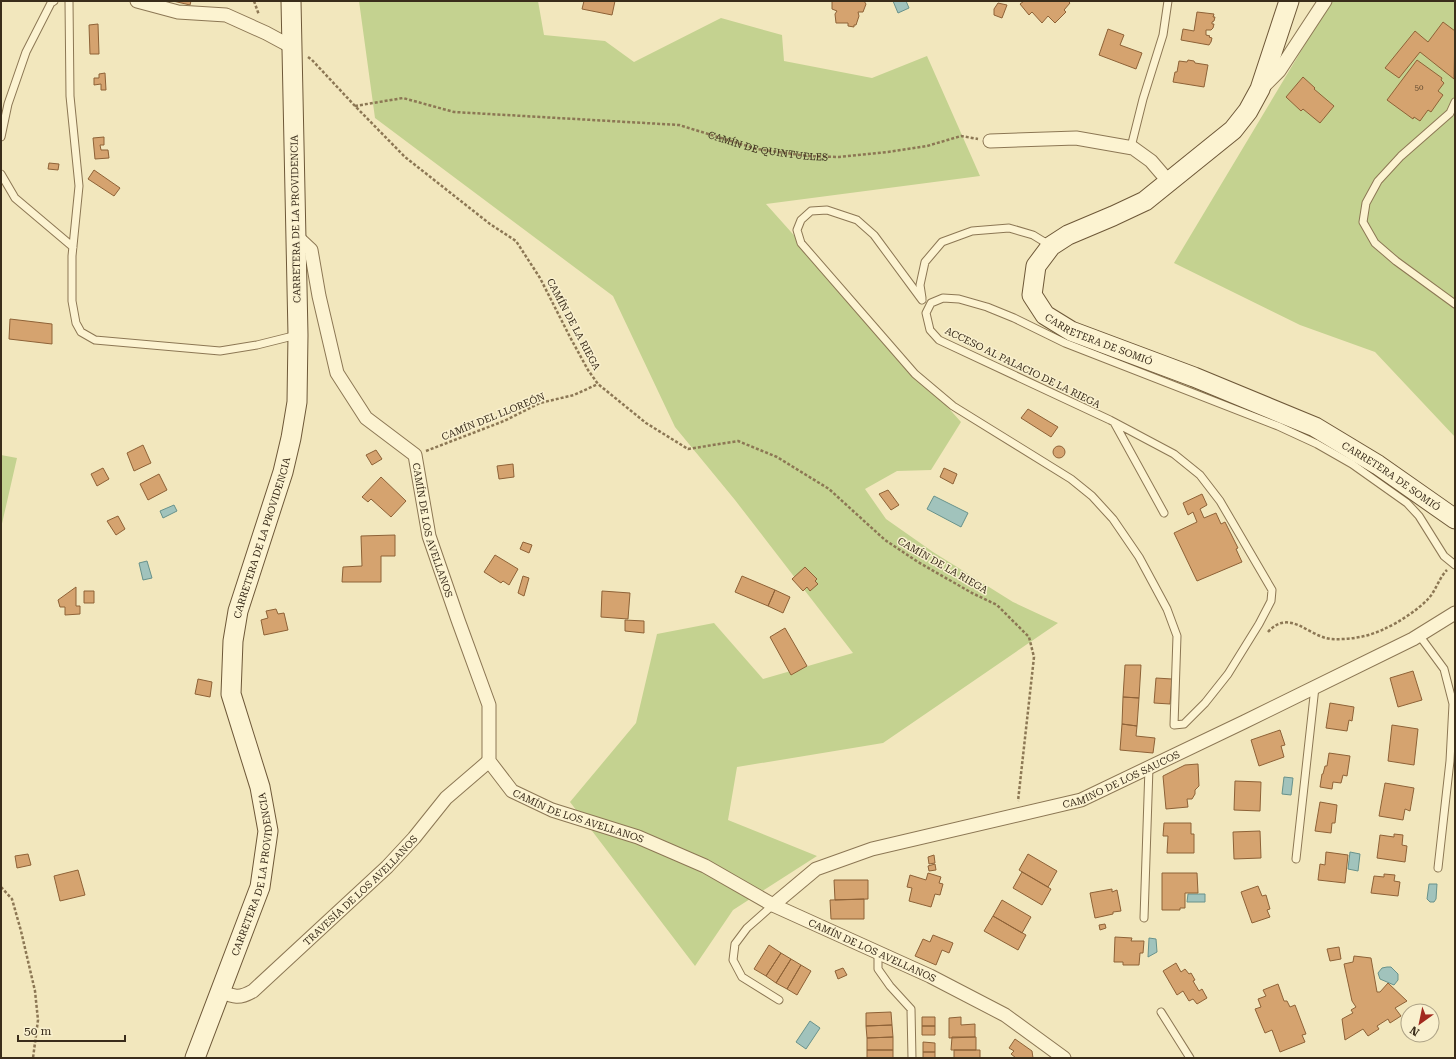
<svg xmlns="http://www.w3.org/2000/svg" width="1456" height="1059" viewBox="0 0 1456 1059" font-family="'Roboto Serif',serif">
<style>
.green{fill:#c4d290}
.water{fill:#a1c3bc;stroke:#68928b}
.building{fill:#d5a36f;stroke:#8e6237}
.lines{fill:none;stroke-linecap:round;stroke-linejoin:round}
.lane-casing{stroke:#8c7754;stroke-width:9}
.street-casing{stroke:#8c7754;stroke-width:15}
.secondary-casing{stroke:#6e5838;stroke-width:21}
.path{stroke:#8c7754;stroke-width:2.5;stroke-dasharray:3 2;stroke-linecap:butt}
.lane{stroke:#fcf3d1;stroke-width:7}
.street{stroke:#fcf3d1;stroke-width:13}
.secondary{stroke:#fcf3d1;stroke-width:19}
.labels{text-anchor:middle;stroke-width:3;stroke-linejoin:round;paint-order:stroke}
.number-label{font-size:8px;fill:#614a30}
.street-label{font-size:10px;fill:#3a2d1b;stroke:#f9f0ce}
</style>
<rect width="100%" height="100%" fill="#f2e7bd"/>
<!-- green -->
<path class="green" d="M 359,1 L 538,1 L 544,35 L 605,41 L 634,62 L 721,18 L 782,35 L 784,61 L 872,78 L 927,56 L 980,176 L 766,204 L 961,422 L 931,470 L 897,471 L 865,489 L 886,519 L 933,552 L 1013,602 L 1058,623 L 883,743 L 737,767 L 728,820 L 817,856 L 733,910 L 695,966 L 570,802 L 636,723 L 657,634 L 714,623 L 763,679 L 853,653 L 735,500 L 675,427 L 613,296 L 375,118 Z
M 1331,1 L 1455,1 L 1455,437 L 1375,352 L 1300,325 L 1174,263 Z
M 1,455 L 17,458 L 1,528 Z"/>
<!-- water -->
<path class="water" d="M 893,1 L 906,1 L 909,8 L 898,13 Z
M 934,496 L 968,513 L 961,527 L 927,509 Z
M 174,505 L 177,511 L 163,518 L 160,511 Z
M 147,561 L 152,578 L 143,580 L 139,563 Z
M 1284,777 L 1293,778 L 1291,795 L 1282,794 Z
M 1350,852 L 1360,854 L 1358,871 L 1348,869 Z
M 1429,884 L 1437,884 L 1436,899 L 1434,902 L 1430,902 L 1427,899 Z
M 1188,894 L 1205,894 L 1205,902 L 1187,902 Z
M 1149,938 L 1156,939 L 1157,952 L 1148,957 Z
M 1387,967 L 1391,967 L 1398,974 L 1398,980 L 1394,985 L 1380,979 L 1378,973 L 1382,968 Z
M 810,1021 L 820,1028 L 806,1049 L 796,1042 Z"/>
<!-- building -->
<path class="building" d="M 173,1 L 191,1 L 190,5 Z
M 584,1 L 615,1 L 612,15 L 582,9 Z
M 832,1 L 864,1 L 866,4 L 863,12 L 858,12 L 859,16 L 856,25 L 854,25 L 854,27 L 848,26 L 848,23 L 836,23 L 835,14 L 837,11 L 832,9 Z
M 1024,1 L 1068,1 L 1070,3 L 1064,10 L 1066,12 L 1055,23 L 1048,16 L 1042,23 L 1032,12 L 1029,15 L 1020,4 Z
M 998,3 L 1007,5 L 1002,18 L 994,15 L 994,9 Z
M 1197,12 L 1214,14 L 1213,17 L 1215,17 L 1214,21 L 1212,22 L 1212,24 L 1214,24 L 1213,28 L 1211,30 L 1206,30 L 1206,35 L 1210,36 L 1209,37 L 1212,38 L 1211,42 L 1209,45 L 1181,40 L 1183,29 L 1194,31 Z
M 1443,22 L 1455,31 L 1454,79 L 1420,52 L 1399,78 L 1385,68 L 1415,31 L 1428,42 Z
M 98,24 L 99,54 L 90,54 L 89,25 Z
M 1108,29 L 1124,35 L 1120,45 L 1142,53 L 1136,69 L 1099,55 Z
M 1188,60 L 1194,61 L 1195,63 L 1208,65 L 1204,87 L 1173,82 L 1175,72 L 1177,72 L 1179,61 L 1187,62 Z
M 1417,60 L 1442,78 L 1441,80 L 1444,83 L 1438,91 L 1443,95 L 1431,112 L 1428,110 L 1420,121 L 1414,117 L 1413,119 L 1387,100 Z
M 105,73 L 106,90 L 101,90 L 101,84 L 94,85 L 94,78 L 99,78 L 99,74 Z
M 1303,77 L 1315,88 L 1314,89 L 1334,106 L 1320,123 L 1303,109 L 1301,111 L 1286,97 Z
M 104,137 L 104,145 L 100,145 L 101,150 L 108,150 L 109,158 L 95,159 L 93,138 Z
M 49,163 L 59,164 L 58,170 L 48,169 Z
M 94,170 L 120,188 L 114,196 L 88,179 Z
M 10,319 L 52,324 L 52,344 L 9,339 Z
M 1028,409 L 1058,427 L 1051,437 L 1021,418 Z
M 143,445 L 151,463 L 134,471 L 127,453 Z
M1053 452a6 6 0 1 1 12 0a6 6 0 1 1-12 0Z
M 376,450 L 382,459 L 372,465 L 366,455 Z
M 513,464 L 514,477 L 499,479 L 497,466 Z
M 103,468 L 109,479 L 97,486 L 91,474 Z
M 944,468 L 957,474 L 953,484 L 940,477 Z
M 159,474 L 167,490 L 148,500 L 140,484 Z
M 381,477 L 406,501 L 391,517 L 371,499 L 368,502 L 362,497 Z
M 888,490 L 899,505 L 891,510 L 879,494 Z
M 1202,494 L 1207,505 L 1200,509 L 1204,518 L 1216,513 L 1221,524 L 1225,522 L 1238,548 L 1236,549 L 1242,562 L 1197,581 L 1174,533 L 1197,522 L 1193,512 L 1188,515 L 1183,503 Z
M 118,516 L 125,529 L 116,535 L 107,521 Z
M 395,535 L 395,556 L 381,556 L 381,582 L 342,582 L 343,567 L 362,566 L 361,536 Z
M 523,542 L 532,545 L 529,553 L 520,549 Z
M 495,555 L 518,569 L 509,585 L 503,581 L 501,583 L 484,572 Z
M 805,567 L 817,579 L 815,581 L 818,584 L 810,591 L 807,587 L 803,591 L 792,579 Z
M 523,576 L 529,578 L 524,596 L 518,593 Z
M 742,576 L 775,590 L 768,606 L 735,592 Z
M 76,587 L 76,606 L 80,606 L 80,614 L 65,615 L 65,607 L 60,607 L 58,600 Z
M 775,590 L 790,597 L 783,613 L 768,606 Z
M 84,591 L 94,591 L 94,603 L 84,603 Z
M 602,591 L 630,593 L 628,619 L 601,617 Z
M 276,609 L 278,614 L 284,613 L 288,630 L 264,635 L 261,620 L 268,618 L 266,611 Z
M 625,620 L 644,621 L 644,633 L 625,631 Z
M 785,628 L 807,666 L 791,675 L 770,637 Z
M 1125,665 L 1141,665 L 1139,698 L 1123,697 Z
M 1413,671 L 1422,700 L 1398,707 L 1390,678 Z
M 1156,678 L 1172,679 L 1170,704 L 1154,703 Z
M 198,679 L 212,682 L 210,697 L 195,694 Z
M 1123,697 L 1139,698 L 1137,726 L 1122,724 Z
M 1330,703 L 1354,707 L 1352,721 L 1349,720 L 1347,731 L 1326,728 Z
M 1122,724 L 1137,726 L 1136,736 L 1155,738 L 1153,753 L 1120,750 Z
M 1392,725 L 1418,729 L 1414,765 L 1388,761 Z
M 1280,730 L 1285,745 L 1281,746 L 1284,757 L 1259,766 L 1251,740 Z
M 1329,753 L 1350,756 L 1347,776 L 1343,775 L 1341,783 L 1333,782 L 1332,789 L 1320,787 L 1322,774 L 1323,774 L 1325,766 L 1327,766 Z
M 1198,764 L 1199,786 L 1195,790 L 1195,794 L 1192,799 L 1187,799 L 1188,807 L 1166,809 L 1163,776 L 1185,765 Z
M 1235,781 L 1261,782 L 1260,811 L 1234,810 Z
M 1385,783 L 1414,788 L 1410,811 L 1405,809 L 1403,820 L 1379,816 Z
M 1320,802 L 1337,805 L 1335,823 L 1332,823 L 1331,833 L 1315,831 Z
M 1164,823 L 1191,823 L 1191,834 L 1194,834 L 1194,853 L 1167,853 L 1168,836 L 1163,836 Z
M 1260,831 L 1261,858 L 1234,859 L 1233,832 Z
M 1394,834 L 1403,835 L 1402,845 L 1407,846 L 1405,862 L 1377,858 L 1380,835 L 1394,837 Z
M 1326,852 L 1348,855 L 1345,883 L 1318,880 L 1320,864 L 1325,865 Z
M 28,854 L 31,865 L 17,868 L 15,856 Z
M 1028,854 L 1057,871 L 1048,887 L 1019,870 Z
M 934,855 L 935,863 L 929,864 L 928,857 Z
M 935,864 L 936,870 L 929,871 L 928,866 Z
M 78,870 L 85,895 L 60,901 L 54,876 Z
M 1022,872 L 1051,889 L 1042,905 L 1013,888 Z
M 928,873 L 941,877 L 939,883 L 943,884 L 940,895 L 935,894 L 931,907 L 909,901 L 912,888 L 907,887 L 910,875 L 926,880 Z
M 1162,873 L 1197,873 L 1198,893 L 1185,893 L 1185,908 L 1180,908 L 1180,910 L 1162,910 Z
M 1384,874 L 1395,875 L 1394,881 L 1400,882 L 1398,896 L 1371,893 L 1374,876 L 1384,877 Z
M 834,880 L 868,880 L 868,899 L 835,900 Z
M 1258,886 L 1262,896 L 1266,895 L 1270,909 L 1267,910 L 1270,917 L 1252,923 L 1241,892 Z
M 1112,889 L 1112,892 L 1117,890 L 1121,911 L 1113,912 L 1113,914 L 1095,918 L 1090,893 Z
M 864,899 L 864,919 L 831,919 L 830,900 Z
M 1002,900 L 1031,917 L 1022,933 L 993,916 Z
M 993,916 L 1026,935 L 1018,950 L 984,931 Z
M 1105,924 L 1106,928 L 1100,930 L 1099,925 Z
M 933,935 L 953,943 L 949,953 L 942,950 L 936,965 L 915,956 L 923,939 L 930,942 Z
M 1115,937 L 1132,938 L 1131,941 L 1144,941 L 1143,953 L 1140,953 L 1139,965 L 1123,965 L 1123,962 L 1114,962 Z
M 769,945 L 781,953 L 766,976 L 754,969 Z
M 1339,947 L 1341,959 L 1330,961 L 1327,949 Z
M 781,953 L 791,959 L 776,983 L 766,976 Z
M 1354,956 L 1371,958 L 1377,992 L 1380,992 L 1388,983 L 1407,1001 L 1395,1008 L 1401,1016 L 1390,1023 L 1388,1019 L 1377,1026 L 1379,1029 L 1368,1036 L 1363,1029 L 1345,1040 L 1342,1019 L 1353,1013 L 1351,1010 L 1356,1007 L 1352,1001 L 1344,964 L 1353,962 Z
M 791,959 L 801,965 L 787,989 L 776,983 Z
M 1176,963 L 1181,972 L 1185,969 L 1189,974 L 1191,973 L 1195,980 L 1193,981 L 1199,991 L 1202,989 L 1207,998 L 1197,1004 L 1193,999 L 1189,1001 L 1183,991 L 1177,995 L 1163,971 Z
M 801,965 L 811,971 L 797,995 L 787,989 Z
M 843,968 L 847,975 L 838,979 L 835,971 Z
M 1278,984 L 1284,1001 L 1287,1001 L 1290,1007 L 1295,1005 L 1306,1034 L 1302,1035 L 1305,1042 L 1280,1052 L 1272,1030 L 1265,1033 L 1255,1009 L 1261,1007 L 1258,999 L 1266,996 L 1263,990 Z
M 891,1012 L 892,1025 L 866,1026 L 866,1013 Z
M 922,1017 L 935,1017 L 935,1026 L 922,1026 Z
M 961,1017 L 961,1025 L 975,1024 L 975,1037 L 949,1038 L 949,1018 Z
M 892,1025 L 893,1037 L 867,1038 L 866,1026 Z
M 922,1026 L 935,1026 L 935,1035 L 922,1035 Z
M 893,1037 L 893,1050 L 867,1050 L 867,1038 Z
M 952,1037 L 976,1037 L 976,1050 L 951,1050 Z
M 1015,1039 L 1032,1051 L 1033,1058 L 1016,1058 L 1011,1054 L 1014,1051 L 1009,1048 Z
M 923,1042 L 935,1043 L 935,1052 L 923,1052 Z
M 867,1050 L 893,1050 L 893,1058 L 867,1058 Z
M 954,1050 L 980,1050 L 980,1058 L 954,1058 Z
M 923,1052 L 935,1052 L 935,1058 L 923,1058 Z"/>
<g class="lines">
<defs>
<path id="lane" d="M 69,1 L 70,96 L 79,186 L 72,256 L 72,301 L 76,323 L 81,332 L 95,340 L 220,351 L 257,345 L 297,335
M 1455,102 L 1450,113 L 1401,156 L 1378,181 L 1366,203 L 1363,222 L 1375,243 L 1396,261 L 1455,304
M 1,137 L 8,104 L 26,52 L 51,3 L 54,1
M 1131,147 L 1143,99 L 1163,35 L 1168,1
M 1,174 L 15,198 L 73,247
M 922,298 L 920,285 L 925,262 L 942,242 L 972,231 L 1009,228 L 1033,235 L 1051,246
M 922,300 L 874,235 L 857,220 L 827,210 L 811,211 L 801,220 L 797,230 L 801,243 L 915,374 L 953,406 L 1071,479 L 1092,496 L 1113,519 L 1139,557 L 1167,609 L 1177,636 L 1174,725 L 1184,724 L 1205,703 L 1228,674 L 1259,624 L 1271,601 L 1272,590 L 1220,501 L 1200,475 L 1174,454 L 1110,420 L 939,340 L 930,330 L 926,313 L 931,303 L 943,298 L 959,299 L 987,307 L 1014,318 L 1065,343 L 1278,426 L 1317,444 L 1352,464 L 1407,503 L 1419,516 L 1444,556 L 1455,565
M 1115,424 L 1164,513
M 1419,635 L 1444,669 L 1453,704 L 1450,761 L 1438,868
M 1296,859 L 1315,687
M 773,905 L 747,928 L 735,944 L 733,960 L 742,977 L 779,1000
M 1144,918 L 1149,767
M 878,952 L 878,969 L 890,986 L 911,1009 L 912,1058
M 1161,1012 L 1190,1058"/>
<g id="street">
<path d="M 137,1 L 178,12 L 226,15 L 266,33 L 292,47"/>
<path d="M 1262,88 L 1279,71 L 1325,1"/>
<path d="M 990,141 L 1076,138 L 1133,148 L 1151,161 L 1169,182"/>
<path id="s2" d="M 295,235 L 311,250 L 319,296 L 337,373 L 366,418 L 415,455 L 429,536 L 458,620 L 489,705 L 489,761 L 512,791 L 552,810 L 638,837 L 705,866 L 773,905 L 930,976 L 1005,1015 L 1064,1058"/>
<path id="s3" d="M 773,905 L 816,869 L 872,849 L 1081,800 L 1244,722 L 1413,639 L 1455,613"/>
<path id="s4" d="M 220,991 C 234,997 239,999 253,991 L 387,867 L 414,838 L 446,798 L 489,761"/>
</g>
<g id="secondary">
<path id="s5" d="M 1289,1 L 1260,89 L 1248,111 L 1233,130 L 1145,201 L 1113,216 L 1068,235 L 1051,246 L 1036,266 L 1032,295 L 1045,315 L 1071,331 L 1194,377 L 1315,427 L 1378,465 L 1455,519"/>
<path id="s6" d="M 195,1058 L 260,887 L 268,831 L 260,787 L 231,694 L 233,641 L 238,611 L 283,472 L 291,438 L 297,402 L 298,335 L 291,1"/>
</g>
</defs>
<!-- lane casing -->
<use href="#lane" class="lane-casing"/>
<!-- street casing -->
<use href="#street" class="street-casing"/>
<!-- secondary casing -->
<use href="#secondary" class="secondary-casing"/>
<!-- path -->
<g class="path">
<path d="M 254,1 L 259,15"/>
<path d="M 308,57 L 312,60 L 355,106 L 405,157 L 490,224 L 516,241 L 540,278 L 570,337 L 588,370 L 598,384 L 646,423 L 688,449 L 738,441 L 777,457 L 829,489 L 885,540 L 918,562 L 972,593 L 997,605 L 1029,637 L 1034,657 L 1018,801"/>
<path id="s1" d="M 355,106 L 403,98 L 454,112 L 679,125 L 757,149 L 808,156 L 839,157 L 888,152 L 927,146 L 961,136 L 978,139"/>
<path d="M 426,451 L 504,421 L 540,403 L 574,395 L 598,384"/>
<path d="M 1268,632 C 1290,608 1307,636 1331,639 C 1348,640 1368,637 1384,629 C 1398,623 1418,610 1429,598 C 1436,590 1439,578 1447,570"/>
<path d="M 1,887 L 12,899 L 21,931 L 35,991 L 38,1020 L 33,1058"/>
</g>
<!-- lane -->
<use href="#lane" class="lane"/>
<!-- street -->
<use href="#street" class="street"/>
<!-- secondary -->
<use href="#secondary" class="secondary"/>
</g>
<g class="labels">
<!-- number labels -->
<g class="number-label">
<text x="1419" y="90">50</text>
</g>
<!-- street labels -->
<g class="street-label">
<text dy="4" stroke="none"><textPath href="#s1" startOffset="419">CAMÍN DE QUINTUELES</textPath></text>
<text transform="translate(295 219) rotate(-91)" y="4">CARRETERA DE LA PROVIDENCIA</text>
<text transform="translate(574 324) rotate(62)" y="4">CAMÍN DE LA RIEGA</text>
<text dy="4" stroke="none"><textPath href="#s5" startOffset="497">CARRETERA DE SOMIÓ</textPath></text>
<text transform="translate(1023 367) rotate(26)" y="4">ACCESO AL PALACIO DE LA RIEGA</text>
<text transform="translate(493 416) rotate(-22)" y="4">CAMÍN DEL LLOREÓN</text>
<text dy="4" stroke="none"><textPath href="#s5" startOffset="821">CARRETERA DE SOMIÓ</textPath></text>
<text dy="4" stroke="none"><textPath href="#s2" startOffset="340">CAMÍN DE LOS AVELLANOS</textPath></text>
<text dy="4" stroke="none"><textPath href="#s6" startOffset="542">CARRETERA DE LA PROVIDENCIA</textPath></text>
<text transform="translate(943 565) rotate(30)" y="4">CAMÍN DE LA RIEGA</text>
<text dy="4" stroke="none"><textPath href="#s3" startOffset="375">CAMINO DE LOS SAUCOS</textPath></text>
<text dy="4" stroke="none"><textPath href="#s2" startOffset="689">CAMÍN DE LOS AVELLANOS</textPath></text>
<text dy="4" stroke="none"><textPath href="#s6" startOffset="194">CARRETERA DE LA PROVIDENCIA</textPath></text>
<text dy="4" stroke="none"><textPath href="#s4" startOffset="182">TRAVESÍA DE LOS AVELLANOS</textPath></text>
<text dy="4" stroke="none"><textPath href="#s2" startOffset="1013">CAMÍN DE LOS AVELLANOS</textPath></text>
</g>
</g>
<!-- border -->
<rect width="1456" height="1059" fill="none" stroke="#3a2d1b" stroke-width="4"/>
<!-- north arrow -->
<g transform="translate(1420 1023) rotate(213)"><circle r="19" fill="#f9f0ce" stroke="#ada286"/>
<path d="M0-3L7 15L0 10L-7 15Z" fill="#a2291e"/>
<text y="-6" font-size="11" font-weight="bold" text-anchor="middle" fill="#3a2d1b">N</text>
</g>
<!-- scale -->
<path d="M18 1035v6h107v-6" fill="none" stroke="#3a2d1b" stroke-width="2"/>
<text x="24" y="1035" font-size="12" fill="#3a2d1b" stroke="#f9f0ce" stroke-width="3" paint-order="stroke">50 m</text>
</svg>
